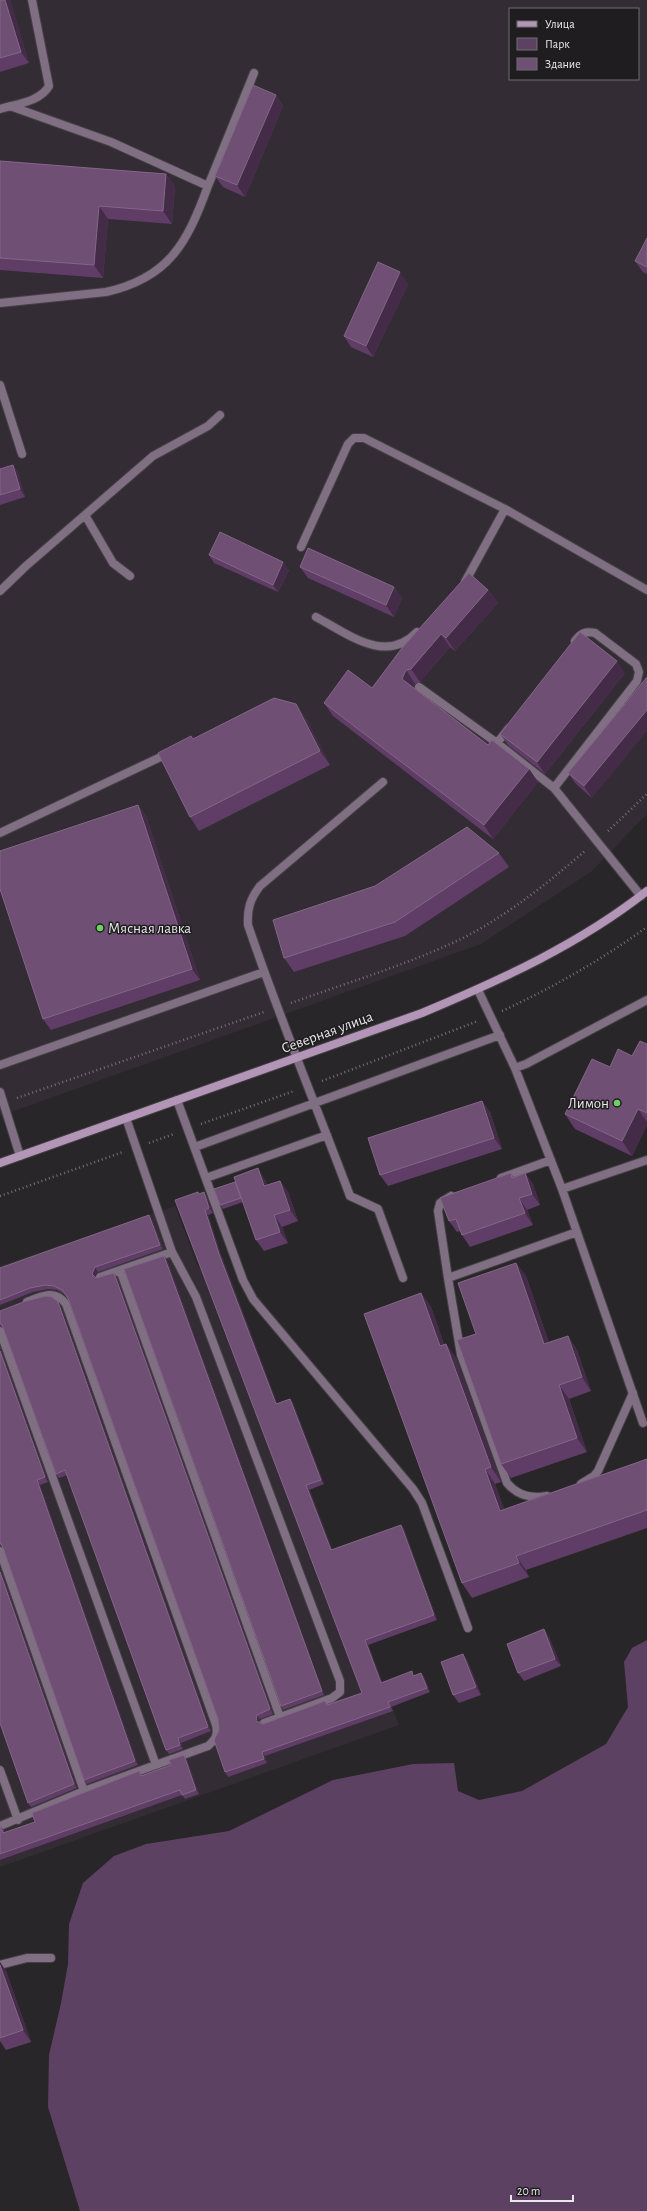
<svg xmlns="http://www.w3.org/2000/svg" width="647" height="2211" viewBox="0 0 647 2211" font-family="'Alegreya Sans',sans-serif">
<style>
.built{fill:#332c34;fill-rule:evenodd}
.green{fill:#5d4162}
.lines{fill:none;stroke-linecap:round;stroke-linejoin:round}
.lane-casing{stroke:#444144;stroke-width:10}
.secondary-casing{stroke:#444144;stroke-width:10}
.path{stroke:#757375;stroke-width:2.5;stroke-dasharray:1 3;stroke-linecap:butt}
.lane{stroke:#806e83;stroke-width:8}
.secondary{stroke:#b396b7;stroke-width:8}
.wall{fill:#603d66}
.shaded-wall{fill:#442c48}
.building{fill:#6f4f74;stroke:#826786}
.poi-dot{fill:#6bd363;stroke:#1f1d1f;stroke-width:1.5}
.labels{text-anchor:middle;stroke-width:3;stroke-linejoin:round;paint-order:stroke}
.poi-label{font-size:15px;fill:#e8e7e9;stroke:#1f1d1f;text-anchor:start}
.street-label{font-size:15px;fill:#e8e7e9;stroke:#1f1d1f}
</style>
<rect width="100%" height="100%" fill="#292629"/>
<!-- built -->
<path class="built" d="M 0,0 L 647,0 L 647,814 L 592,871 L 481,944 L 0,1116 ZM 510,9 L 638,9 L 638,79 L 510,79 Z
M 175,1206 L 198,1267 L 223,1258 L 399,1725 L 0,1867 L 0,1266 Z"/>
<!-- green -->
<path class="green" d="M 647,1640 L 647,2211 L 80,2211 L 48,2107 L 49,2055 L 61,2003 L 68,1964 L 69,1924 L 83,1883 L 114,1856 L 146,1844 L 229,1831 L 333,1780 L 413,1764 L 454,1763 L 458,1791 L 479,1800 L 522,1791 L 606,1744 L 628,1707 L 624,1662 L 632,1648 Z"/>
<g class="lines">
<defs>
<path id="lane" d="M 0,109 C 16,104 40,102 49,86 L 32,0
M 208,186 L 254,73
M 0,303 L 106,292 C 169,278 187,243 208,186 L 111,142 L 10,106
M 0,385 L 22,454
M 85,515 L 113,563 L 130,576
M 301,547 L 348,444 L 354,438 L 364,438 L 505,509 L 647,590
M 465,582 L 505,509
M 0,591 L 26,566 L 153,456 L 208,426 L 220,415
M 316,617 C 348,634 386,665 417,632
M 419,687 L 497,743 L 554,788 L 641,896
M 497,743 L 509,728
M 383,782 L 260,886 C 250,899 247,909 248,925 C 279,1017 316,1105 350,1196 L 378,1209 L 403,1278
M 554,788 L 637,681 L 639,672 L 636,664 L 595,633 C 585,631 581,633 575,641
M 0,833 L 169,753
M 478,990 L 515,1068 L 526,1064 L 647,1000
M 0,1065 L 264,972
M 515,1068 L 562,1189 L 643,1423
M 0,1092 L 20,1156
M 177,1100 L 243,1280 L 253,1299 L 413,1489 L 422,1503 L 468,1628
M 126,1118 L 172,1252 L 196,1297 L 340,1681 L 340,1692 L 332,1698 L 264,1723
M 195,1147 L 500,1035
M 206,1178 L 327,1135
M 501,1178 L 551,1160
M 562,1189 L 647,1160
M 120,1270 L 280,1717
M 100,1277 L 172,1252
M 448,1278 L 438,1211 L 440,1203 L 451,1196
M 0,1331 L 156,1765
M 581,1484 L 594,1476 L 598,1471 L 633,1393
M 547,1496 C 531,1499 518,1496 507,1483 L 461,1355 L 448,1278 L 577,1232
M 0,1551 L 84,1791
M 0,1770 L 18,1820
M 0,1826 L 84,1791 L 208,1746 C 216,1739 218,1735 216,1725 L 66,1304 C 55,1289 42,1296 27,1302
M 0,1965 L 27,1958 L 51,1958"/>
<path id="secondary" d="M 0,1163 L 422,1013 C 501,980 580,944 647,891"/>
</defs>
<!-- lane casing -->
<use href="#lane" class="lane-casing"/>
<!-- secondary casing -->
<use href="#secondary" class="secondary-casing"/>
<!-- path -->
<path class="path" d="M 608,831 L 647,794
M 291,1003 C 349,982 410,964 465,937 C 509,914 548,883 586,850
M 502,1011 C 554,987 601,960 647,927
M 322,1081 L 478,1021
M 17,1098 L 264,1012
M 201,1124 L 294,1091
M 149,1143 L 174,1134
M 0,1196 L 123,1152"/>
<!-- lane -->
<use href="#lane" class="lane"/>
<!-- secondary -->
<use href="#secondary" class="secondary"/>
</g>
<!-- wall -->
<path class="wall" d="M 0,0 L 10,0 L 29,63 L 0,72 Z
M 276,95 L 283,106 L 245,197 L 223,187 L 215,176 Z
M 0,161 L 166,174 L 175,187 L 172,224 L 108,219 L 103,278 L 0,270 Z
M 647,238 L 647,274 L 643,272 L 635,261 Z
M 408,284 L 373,357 L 351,347 L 344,336 Z
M 13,465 L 18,473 L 25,497 L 0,505 L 0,469 Z
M 209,555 L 289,570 L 278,592 L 214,563 Z
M 300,567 L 394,587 L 402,598 L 394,617 L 308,578 Z
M 488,590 L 498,603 L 455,651 L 450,647 L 420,682 L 415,684 L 413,687 L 488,745 L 529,769 L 538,782 L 493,839 L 333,716 L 324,703 L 372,688 Z
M 625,673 L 545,774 L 508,745 L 500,734 Z
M 647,677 L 592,798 L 576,784 L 568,773 Z
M 296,704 L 306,718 L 330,765 L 199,831 L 190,817 L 191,736 L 193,739 Z
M 138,805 L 146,816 L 200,980 L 51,1030 L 43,1019 Z
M 499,853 L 509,867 L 405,936 L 294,972 L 284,958 L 375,886 Z
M 647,1044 L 647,1125 L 632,1156 L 575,1129 L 565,1114 L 610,1067 L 632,1056 Z
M 482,1101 L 490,1112 L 502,1149 L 388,1186 L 380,1175 Z
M 511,1173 L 513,1177 L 525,1173 L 533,1184 L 540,1205 L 527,1210 L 533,1225 L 470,1247 L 462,1235 L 460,1231 L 457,1232 L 449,1221 Z
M 265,1180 L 267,1185 L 280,1181 L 288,1192 L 298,1221 L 282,1227 L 288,1243 L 264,1251 L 256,1240 L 243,1202 L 223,1209 L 220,1205 L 237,1185 Z
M 198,1192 L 199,1194 L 207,1197 L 213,1213 L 208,1215 L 222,1258 L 277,1404 L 290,1399 L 293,1403 L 324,1484 L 309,1490 L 332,1550 L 401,1525 L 404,1529 L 437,1620 L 368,1645 L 382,1682 L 414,1675 L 424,1677 L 430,1692 L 391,1707 L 393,1711 L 265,1756 L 267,1763 L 228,1777 L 225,1772 L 219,1730 L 218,1719 L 68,1299 L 65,1294 L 57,1290 L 48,1289 L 33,1292 L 0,1305 L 0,1268 L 152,1219 L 163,1249 L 98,1272 L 95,1277 L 96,1278 L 117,1277 L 273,1714 L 260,1719 L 260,1722 L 263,1724 L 328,1705 L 362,1693 Z
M 164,1256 L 167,1260 L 324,1695 L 283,1710 L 281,1706 Z
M 516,1263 L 526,1276 L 549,1343 L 568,1336 L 577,1350 L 591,1391 L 569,1399 L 587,1452 L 511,1478 L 501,1464 L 476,1334 Z
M 421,1293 L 431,1307 L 444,1344 L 446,1344 L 456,1358 L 501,1482 L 495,1484 L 504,1509 L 647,1459 L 647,1528 L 526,1570 L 529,1577 L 472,1598 L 462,1583 Z
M 61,1307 L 211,1731 L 181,1743 L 183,1749 L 169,1754 L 166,1750 L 67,1475 L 59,1478 L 56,1474 L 3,1327 L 1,1326 L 0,1326 L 0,1311 Z
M 0,1347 L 48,1482 L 40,1485 L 138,1765 L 87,1784 L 84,1780 L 3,1547 L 1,1546 L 0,1546 Z
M 0,1568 L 77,1788 L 31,1807 L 28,1803 Z
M 549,1637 L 561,1666 L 524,1681 L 518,1673 Z
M 463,1654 L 468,1662 L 481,1695 L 459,1703 L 453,1695 Z
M 187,1760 L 199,1794 L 185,1799 L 182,1795 L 0,1860 L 0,1826 L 4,1830 L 4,1833 L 35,1822 L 139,1771 L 142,1775 Z
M 0,1962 L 6,1971 L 31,2042 L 6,2050 L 0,2041 Z"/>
<!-- shaded-wall -->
<path class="shaded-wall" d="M 5,0 L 10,0 L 29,63 L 21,52 Z
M 276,95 L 283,106 L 245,197 L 237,185 Z
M 166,174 L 175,187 L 172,224 L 163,211 Z
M 99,206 L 108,219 L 103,278 L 94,265 Z
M 400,272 L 408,284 L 373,357 L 366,346 Z
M 13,465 L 18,473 L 25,497 L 20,489 Z
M 283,562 L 289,570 L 278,592 L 273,585 Z
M 394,587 L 402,598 L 394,617 L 386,605 Z
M 488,590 L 498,603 L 455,651 L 446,638 Z
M 441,634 L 450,647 L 420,682 L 411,669 Z
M 617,661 L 625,673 L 545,774 L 537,762 Z
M 406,670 L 415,684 L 412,692 L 402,679 Z
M 296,704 L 306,718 L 330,765 L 320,751 Z
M 647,710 L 647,731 L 592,798 L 584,786 Z
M 529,769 L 538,782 L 493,839 L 484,825 Z
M 138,805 L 146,816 L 200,980 L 192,969 Z
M 482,1101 L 490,1112 L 502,1149 L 494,1138 Z
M 638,1109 L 647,1122 L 647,1125 L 632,1156 L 622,1141 Z
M 258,1168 L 265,1180 L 272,1197 L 264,1186 Z
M 525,1173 L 533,1184 L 540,1205 L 532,1194 Z
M 280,1181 L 288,1192 L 298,1221 L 290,1210 Z
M 235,1182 L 238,1186 L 243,1202 L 241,1198 Z
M 204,1192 L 207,1197 L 213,1213 L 209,1208 Z
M 519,1198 L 527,1210 L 533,1225 L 525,1213 Z
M 205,1210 L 208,1215 L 222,1258 L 279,1409 L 276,1404 L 219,1254 Z
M 149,1215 L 152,1219 L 163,1249 L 160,1245 Z
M 274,1215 L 282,1227 L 288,1243 L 280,1232 Z
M 164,1256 L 167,1260 L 324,1695 L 322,1691 Z
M 516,1263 L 526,1276 L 554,1358 L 544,1344 Z
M 95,1267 L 98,1272 L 95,1278 L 92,1274 Z
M 114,1273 L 117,1277 L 273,1714 L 270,1709 Z
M 421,1293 L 431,1307 L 450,1360 L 440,1346 Z
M 58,1302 L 61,1307 L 211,1731 L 208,1727 Z
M 568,1336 L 577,1350 L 591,1391 L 582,1377 Z
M 446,1344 L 456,1358 L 501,1482 L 491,1467 Z
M 0,1347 L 48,1482 L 45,1477 L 0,1351 Z
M 559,1385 L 569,1399 L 587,1452 L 577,1438 Z
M 290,1399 L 293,1403 L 324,1484 L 321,1480 Z
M 485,1469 L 495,1484 L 510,1525 L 500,1511 Z
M 37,1480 L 40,1485 L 138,1765 L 135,1761 Z
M 306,1485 L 309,1490 L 334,1555 L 331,1550 Z
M 401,1525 L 404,1529 L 437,1620 L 434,1615 Z
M 516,1556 L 526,1570 L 529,1577 L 519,1563 Z
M 0,1568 L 77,1788 L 74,1784 L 0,1572 Z
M 544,1629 L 549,1637 L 561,1666 L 555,1659 Z
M 365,1640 L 368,1645 L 384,1687 L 381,1683 Z
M 463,1654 L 468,1662 L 481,1695 L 476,1687 Z
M 421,1673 L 424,1677 L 430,1692 L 427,1688 Z
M 257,1715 L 260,1719 L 259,1725 L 256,1721 Z
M 178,1738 L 181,1743 L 183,1749 L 180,1745 Z
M 262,1752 L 265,1756 L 267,1763 L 264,1759 Z
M 184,1755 L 187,1760 L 199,1794 L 196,1790 Z
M 0,1962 L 6,1971 L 31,2042 L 23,2030 L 0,1965 Z"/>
<!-- building -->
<path class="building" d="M 0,0 L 5,0 L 21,52 L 0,58 Z
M 253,85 L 276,95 L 237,185 L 215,176 Z
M 0,161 L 166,174 L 163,211 L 99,206 L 94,265 L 0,258 Z
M 647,238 L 647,267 L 635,261 Z
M 378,262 L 400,272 L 366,346 L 344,336 Z
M 13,465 L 20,489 L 0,495 L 0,469 Z
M 220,532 L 283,562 L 273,585 L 209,555 Z
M 308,548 L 394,587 L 386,605 L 300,567 Z
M 469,573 L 488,590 L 446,638 L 441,634 L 411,669 L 406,670 L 402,679 L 488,745 L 492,740 L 529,769 L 484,825 L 324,703 L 348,670 L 372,688 L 402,648 Z
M 580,632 L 617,661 L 537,762 L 500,734 Z
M 647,677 L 647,710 L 584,786 L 568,773 Z
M 274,698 L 296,704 L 320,751 L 190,817 L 158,753 L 191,736 L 193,739 Z
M 138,805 L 192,969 L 43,1019 L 0,889 L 0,851 Z
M 467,827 L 499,853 L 395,922 L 284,958 L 273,920 L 375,886 Z
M 640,1041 L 647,1044 L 647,1113 L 638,1109 L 622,1141 L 565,1114 L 592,1059 L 610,1067 L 618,1049 L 632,1056 Z
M 482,1101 L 494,1138 L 380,1175 L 368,1138 Z
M 258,1168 L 264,1186 L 280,1181 L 290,1210 L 274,1215 L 280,1232 L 256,1240 L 234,1177 Z
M 511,1173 L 512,1178 L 525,1173 L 532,1194 L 519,1198 L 525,1213 L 462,1235 L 456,1219 L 449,1221 L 440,1198 Z
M 235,1182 L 241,1198 L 220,1205 L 214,1189 Z
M 198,1192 L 199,1194 L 204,1192 L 209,1208 L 205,1210 L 219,1254 L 276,1404 L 290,1399 L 321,1480 L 306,1485 L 331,1550 L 401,1525 L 434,1615 L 365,1640 L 381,1683 L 412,1671 L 413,1676 L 421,1673 L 427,1688 L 388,1702 L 390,1707 L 262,1752 L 264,1759 L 225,1772 L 214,1740 L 219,1730 L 218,1719 L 68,1298 L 62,1290 L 54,1286 L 45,1285 L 30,1288 L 0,1300 L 0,1268 L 149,1215 L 160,1245 L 95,1267 L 92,1274 L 96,1278 L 114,1273 L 270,1709 L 257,1715 L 256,1721 L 263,1724 L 325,1701 L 327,1705 L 362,1693 L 175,1200 Z
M 164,1256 L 322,1691 L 281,1706 L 124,1269 Z
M 516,1263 L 544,1344 L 568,1336 L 582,1377 L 559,1385 L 577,1438 L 501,1464 L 457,1340 L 476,1334 L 458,1283 Z
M 421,1293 L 440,1346 L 446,1344 L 491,1467 L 485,1469 L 500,1511 L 647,1459 L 647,1510 L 516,1556 L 519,1563 L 462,1583 L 364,1314 Z
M 46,1296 L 52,1297 L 58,1302 L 208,1727 L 178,1738 L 180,1745 L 166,1750 L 65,1470 L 56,1474 L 2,1325 L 0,1323 L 0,1311 L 26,1301 Z
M 0,1351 L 45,1477 L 37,1480 L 135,1761 L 84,1780 L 2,1545 L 0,1543 Z
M 0,1572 L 74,1784 L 28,1803 L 0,1723 Z
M 544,1629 L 555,1659 L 518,1673 L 507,1644 Z
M 463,1654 L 476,1687 L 453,1695 L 441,1662 Z
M 184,1755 L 196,1790 L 182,1795 L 180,1790 L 0,1854 L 0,1826 L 3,1833 L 35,1822 L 32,1813 L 139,1771 L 141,1776 L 171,1765 L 169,1760 Z
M 0,1965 L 23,2030 L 0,2038 Z"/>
<!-- markers -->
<g class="poi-dot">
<circle cx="100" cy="928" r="4"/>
<circle cx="617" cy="1103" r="4"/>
</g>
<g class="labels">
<!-- poi labels -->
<g class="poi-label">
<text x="108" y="933">Мясная лавка</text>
<text x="609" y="1108" text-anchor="end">Лимон</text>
</g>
<!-- street labels -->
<g class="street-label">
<text transform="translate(327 1032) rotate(-20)" y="5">Северная улица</text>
</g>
</g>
<!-- legend -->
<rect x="509" y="8" width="130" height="72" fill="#1f1d1f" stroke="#6f6e70"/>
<rect x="517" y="21" width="20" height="6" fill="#b396b7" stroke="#6f6e70"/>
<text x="545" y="28" font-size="12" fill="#e8e7e9">Улица</text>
<rect x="517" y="38" width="20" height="12" fill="#5d4162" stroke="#6f6e70"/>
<text x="545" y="48" font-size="12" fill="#e8e7e9">Парк</text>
<rect x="517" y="58" width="20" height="12" fill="#6f4f74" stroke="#6f6e70"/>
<text x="545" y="68" font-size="12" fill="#e8e7e9">Здание</text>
<!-- scale -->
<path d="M511 2195v6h62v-6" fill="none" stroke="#e8e7e9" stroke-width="2"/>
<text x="517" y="2195" font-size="12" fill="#e8e7e9" stroke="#1f1d1f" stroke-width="3" paint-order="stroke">20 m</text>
</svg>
